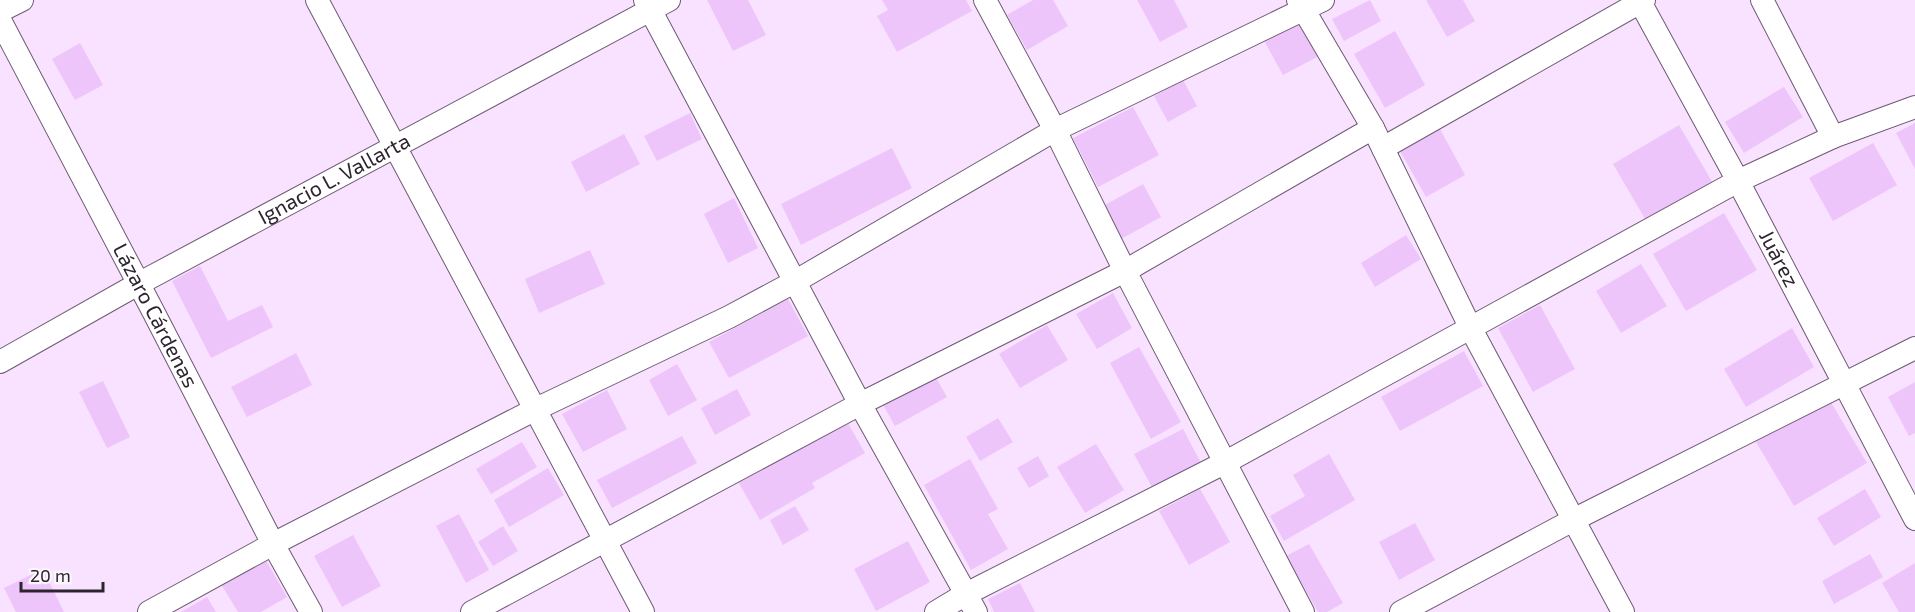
<svg xmlns="http://www.w3.org/2000/svg" width="1915" height="612" viewBox="0 0 1915 612" font-family="'Exo 2',sans-serif">
<style>
.building{fill:#eec5fa}
.lines{fill:none;stroke-linecap:round;stroke-linejoin:round}
.street-casing{stroke:#6d5a72;stroke-width:24}
.street{stroke:#fff;stroke-width:22}
.labels{text-anchor:middle;stroke-width:4.5;stroke-linejoin:round;paint-order:stroke}
.street-label{font-size:21px;fill:#2d242f;stroke:#fbf6fc}
</style>
<rect width="100%" height="100%" fill="#f8e2ff"/>
<!-- building -->
<path class="building" d="M 707,0 L 748,0 L 766,35 L 733,51 Z
M 882,0 L 966,0 L 972,11 L 897,52 L 877,16 L 888,10 Z
M 1033,0 L 1053,0 L 1068,26 L 1027,50 L 1007,15 Z
M 1137,0 L 1174,0 L 1188,27 L 1160,42 Z
M 1370,0 L 1381,21 L 1344,41 L 1332,19 Z
M 1426,0 L 1463,0 L 1475,21 L 1447,37 Z
M 1300,16 L 1321,55 L 1283,75 L 1262,37 Z
M 1395,31 L 1425,85 L 1385,108 L 1354,54 Z
M 80,43 L 103,85 L 75,100 L 52,59 Z
M 1183,80 L 1197,106 L 1168,122 L 1154,96 Z
M 1784,87 L 1803,117 L 1744,153 L 1725,122 Z
M 1133,107 L 1159,155 L 1098,187 L 1073,138 Z
M 690,113 L 702,139 L 657,161 L 644,136 Z
M 1915,123 L 1915,169 L 1896,133 Z
M 1679,125 L 1714,185 L 1648,224 L 1613,164 Z
M 1440,129 L 1465,175 L 1426,197 L 1400,151 Z
M 624,134 L 640,164 L 586,192 L 571,162 Z
M 1873,143 L 1897,185 L 1833,221 L 1809,178 Z
M 892,148 L 912,188 L 801,245 L 781,204 Z
M 1143,184 L 1161,217 L 1121,239 L 1103,206 Z
M 734,198 L 758,248 L 728,263 L 704,214 Z
M 1724,213 L 1757,270 L 1686,311 L 1653,254 Z
M 1406,235 L 1421,259 L 1375,287 L 1361,263 Z
M 590,250 L 605,284 L 539,313 L 525,279 Z
M 1641,264 L 1667,306 L 1621,333 L 1596,291 Z
M 200,266 L 228,321 L 262,305 L 273,327 L 211,358 L 172,281 Z
M 1113,293 L 1132,328 L 1097,349 L 1076,314 Z
M 788,299 L 808,336 L 729,378 L 709,342 Z
M 1540,305 L 1575,369 L 1533,392 L 1498,328 Z
M 1047,325 L 1068,360 L 1020,388 L 999,354 Z
M 1792,328 L 1814,367 L 1746,407 L 1724,369 Z
M 1139,347 L 1181,422 L 1151,439 L 1110,363 Z
M 1464,351 L 1483,386 L 1400,431 L 1381,397 Z
M 296,353 L 312,385 L 247,417 L 231,387 Z
M 677,364 L 697,400 L 668,416 L 649,380 Z
M 934,374 L 947,397 L 895,426 L 882,403 Z
M 103,381 L 130,437 L 107,448 L 79,392 Z
M 1915,382 L 1915,433 L 1909,436 L 1888,397 Z
M 737,389 L 751,415 L 715,435 L 701,408 Z
M 607,390 L 627,429 L 583,452 L 562,414 Z
M 1826,394 L 1867,463 L 1794,506 L 1753,437 Z
M 845,418 L 865,453 L 812,483 L 815,488 L 760,520 L 737,480 Z
M 998,418 L 1013,442 L 980,461 L 966,437 Z
M 1183,429 L 1201,463 L 1153,489 L 1134,454 Z
M 682,436 L 697,463 L 612,508 L 597,480 Z
M 522,442 L 537,467 L 491,494 L 476,469 Z
M 1096,444 L 1124,490 L 1085,513 L 1057,467 Z
M 1329,454 L 1355,500 L 1284,541 L 1270,516 L 1305,496 L 1293,475 Z
M 1038,456 L 1049,476 L 1029,488 L 1017,468 Z
M 970,459 L 998,509 L 988,514 L 1008,549 L 971,570 L 924,485 Z
M 548,468 L 564,495 L 509,527 L 494,500 Z
M 1200,489 L 1230,542 L 1189,565 L 1159,511 Z
M 1865,489 L 1881,517 L 1834,546 L 1817,518 Z
M 795,506 L 809,530 L 783,545 L 770,520 Z
M 459,514 L 489,570 L 466,583 L 436,526 Z
M 1415,523 L 1435,560 L 1399,580 L 1379,542 Z
M 503,526 L 518,551 L 493,566 L 478,542 Z
M 353,535 L 381,586 L 342,607 L 314,556 Z
M 908,541 L 930,582 L 876,611 L 854,569 Z
M 1309,544 L 1343,603 L 1327,612 L 1318,612 L 1286,556 Z
M 1870,554 L 1883,577 L 1834,604 L 1822,581 Z
M 263,555 L 287,597 L 261,612 L 238,612 L 219,581 Z
M 1915,563 L 1915,612 L 1899,612 L 1882,583 Z
M 43,569 L 64,612 L 16,612 L 4,588 Z
M 1020,583 L 1035,612 L 994,612 L 988,599 Z
M 207,597 L 216,612 L 181,612 Z"/>
<g class="lines">
<defs>
<g id="street">
<path d="M 317,0 L 643,612"/>
<path d="M 645,0 L 860,404 L 976,612"/>
<path d="M 985,0 L 1055,130 L 1125,271 L 1303,612"/>
<path d="M 1298,0 L 1373,128 L 1471,329 L 1623,612"/>
<path id="s1" d="M 1639,0 L 1738,181 L 1915,519"/>
<path d="M 1762,0 L 1833,137"/>
<path d="M 0,11 L 22,0"/>
<path id="s2" d="M 0,20 L 154,313 L 273,544 L 311,612"/>
<path d="M 1383,148 L 1644,0"/>
<path id="s3" d="M 0,362 L 138,284 L 669,0"/>
<path d="M 149,612 L 273,544 L 536,409 L 729,317 L 796,281 L 1055,130 L 1323,0"/>
<path d="M 472,612 L 860,404 L 1125,271 L 1373,128"/>
<path d="M 936,612 L 966,594 L 1226,462 L 1738,181 L 1833,137 L 1915,107"/>
<path d="M 1401,612 L 1575,519 L 1915,348"/>
</g>
</defs>
<!-- street casing -->
<use href="#street" class="street-casing"/>
<!-- street -->
<use href="#street" class="street"/>
</g>
<g class="labels">
<!-- street labels -->
<g class="street-label">
<text dy="7" stroke="none"><textPath href="#s3" startOffset="381">Ignacio L. Vallarta</textPath></text>
<text dy="7" stroke="none"><textPath href="#s1" startOffset="294">Juárez</textPath></text>
<text dy="7" stroke="none"><textPath href="#s2" startOffset="334">Lázaro Cárdenas</textPath></text>
</g>
</g>
<!-- scale -->
<path d="M21 582v9h82v-9" fill="none" stroke="#2d242f" stroke-width="3"/>
<text x="30" y="582" font-size="18" fill="#2d242f" stroke="#fbf6fc" stroke-width="4.5" paint-order="stroke">20 m</text>
</svg>
